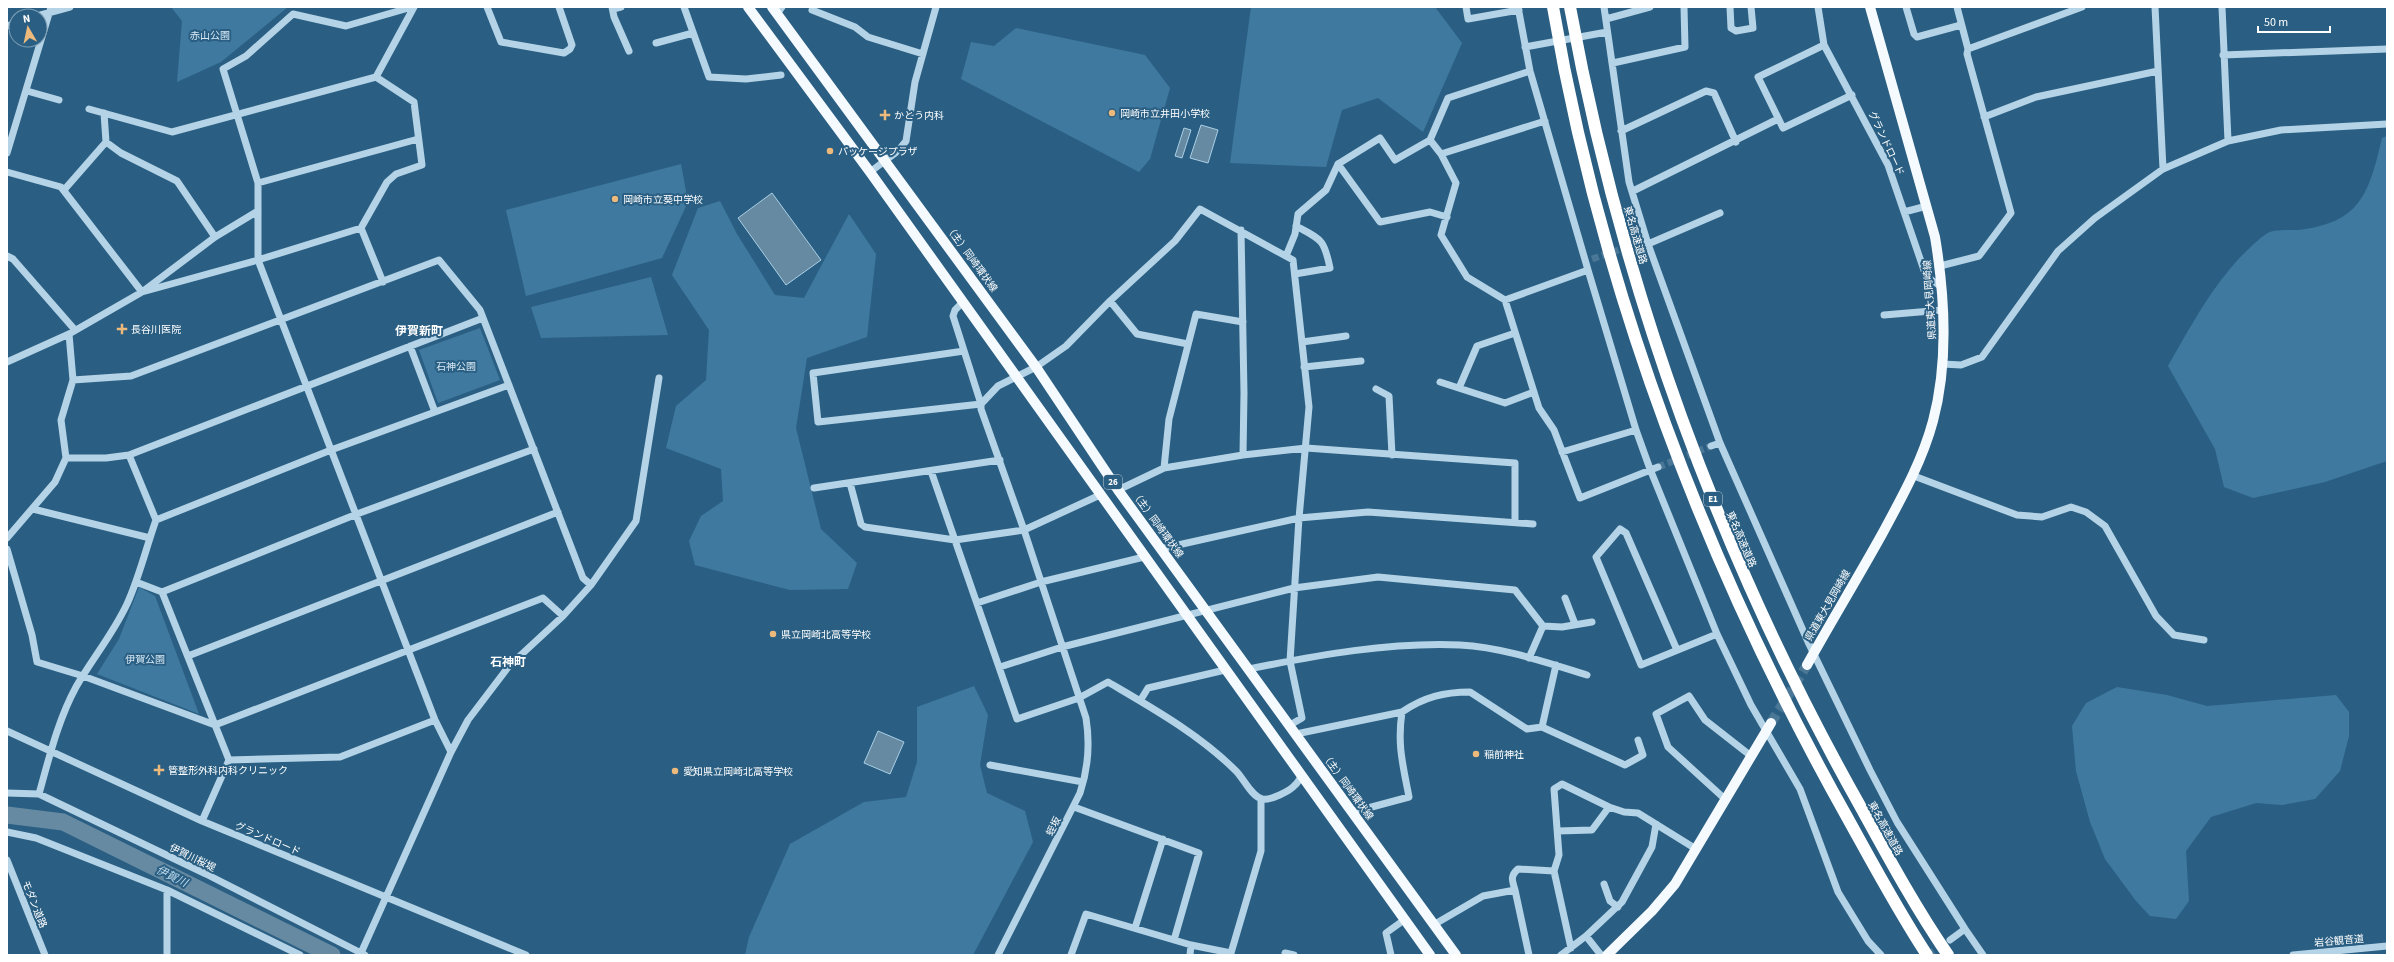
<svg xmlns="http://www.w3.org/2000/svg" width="2394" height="962" viewBox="0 0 2394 962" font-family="'Source Sans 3','Noto Sans JP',sans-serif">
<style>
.green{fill:#3f799f}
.water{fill:#668aa2;stroke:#a9cfe6}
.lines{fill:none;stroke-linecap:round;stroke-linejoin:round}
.river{stroke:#668aa2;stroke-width:17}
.minor-tunnel{stroke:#4a7796;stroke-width:7;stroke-dasharray:7 3.5;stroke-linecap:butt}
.major-tunnel{stroke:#4a7796;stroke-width:10;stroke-dasharray:10 5;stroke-linecap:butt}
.minor{stroke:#b4d3e6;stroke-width:7}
.major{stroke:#f5fafe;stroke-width:10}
.highway{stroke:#fff;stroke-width:12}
.poi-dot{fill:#edba7c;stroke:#2a5f83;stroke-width:1.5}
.labels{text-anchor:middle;stroke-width:4;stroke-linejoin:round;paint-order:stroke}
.shield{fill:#2a5f83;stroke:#bfcfda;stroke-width:1}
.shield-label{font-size:9px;font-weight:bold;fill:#fff}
.park-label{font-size:10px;fill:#d7e9f5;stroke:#2a5f83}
.poi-label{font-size:10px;fill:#fff;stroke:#2a5f83;text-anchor:start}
.street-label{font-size:10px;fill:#fff;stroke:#2a5f83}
.water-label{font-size:11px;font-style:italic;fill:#bfdcee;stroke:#2a5f83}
.quarter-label{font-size:12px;font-weight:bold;fill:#fff;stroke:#2a5f83}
</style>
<rect width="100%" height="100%" fill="#2a5f83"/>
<!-- green -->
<path class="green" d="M 171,7 L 288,7 L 221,62 L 177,82 L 182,21 Z
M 1251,7 L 1435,7 L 1462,43 L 1423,132 L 1378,98 L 1342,110 L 1326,167 L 1230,163 Z
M 1016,28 L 1145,55 L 1170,88 L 1150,159 L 1139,172 L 961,79 L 971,42 L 994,46 Z
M 2387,136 L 2387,461 L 2325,482 L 2253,498 L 2224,487 L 2215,449 L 2168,366 C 2195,319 2222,267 2266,234 C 2272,229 2290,230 2298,230 C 2361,223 2369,193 2382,138 Z
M 681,164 L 688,202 L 662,258 L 526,296 L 506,210 Z
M 720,201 L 737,234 L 775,295 L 804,298 L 849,214 L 876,254 L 867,337 L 807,358 L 796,428 L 821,529 L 857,563 L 848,589 L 790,590 L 695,565 L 689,541 L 701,516 L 723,501 L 721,469 L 666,448 L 676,406 L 706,380 L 709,330 L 672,275 L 698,208 Z
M 651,277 L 668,335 L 541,338 L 531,307 Z
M 480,328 L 500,380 L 438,403 L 419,350 Z
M 139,587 L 155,596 L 199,714 L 97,674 L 119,639 Z
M 974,686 L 988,715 L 980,765 L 987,793 L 1025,811 L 1033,842 L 973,955 L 745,955 L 749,937 L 790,844 L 864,802 L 906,797 L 917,762 L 917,707 Z
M 2117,687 L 2167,695 L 2207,706 L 2336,695 L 2349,712 L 2349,736 L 2340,771 L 2315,799 L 2282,805 L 2256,803 L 2211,817 L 2186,851 L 2189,901 L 2176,919 L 2150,916 L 2136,901 L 2105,859 L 2090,822 L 2076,771 L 2072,726 L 2086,703 Z"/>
<!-- water -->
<path class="water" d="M 1201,125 L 1218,130 L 1208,163 L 1190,158 Z
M 1184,128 L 1191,130 L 1182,158 L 1175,156 Z
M 772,193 L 821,260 L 786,285 L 738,218 Z
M 878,731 L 904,742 L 890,774 L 864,763 Z"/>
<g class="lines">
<!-- river -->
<path class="river" d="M 7,815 L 63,822 L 332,955"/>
<!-- minor-tunnel -->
<path class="minor-tunnel" d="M 1592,259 L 1630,246
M 1658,467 L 1711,446
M 1928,955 L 1944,944"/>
<!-- major-tunnel -->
<path class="major-tunnel" d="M 1771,723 L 1807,665"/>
<!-- minor -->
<path class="minor" d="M 412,7 L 346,26 L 293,14 L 246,56 L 223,69 L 258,183 L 258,260 L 435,720 L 451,752
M 487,7 L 501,42 L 564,53 L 570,49 L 572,45 L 559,7
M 612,7 L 614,17 L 629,51
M 684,7 L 709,77 L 746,79 L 781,75
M 1466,7 L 1468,19 L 1519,10
M 1518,7 L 1530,71 L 1588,270 L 1636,430 L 1650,469 L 1717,634 L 1751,705 L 1800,789 L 1838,892 L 1868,941 L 1881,955
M 1604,7 L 1629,182 L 1648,244 L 1720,443 L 1809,644 L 1870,770 L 1897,822 L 1965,929 L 1983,955
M 1730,7 L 1731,28 L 1736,31 L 1753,28 L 1751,7
M 1818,7 L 1824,45 L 1888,165 L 1926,276 L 1940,286
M 1906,7 L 1914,34 L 1917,37 L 1961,25
M 2155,7 L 2163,169
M 2222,7 L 2228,141
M 613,9 L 621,7
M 812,10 L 855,27 L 868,37 L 923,54
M 777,14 L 782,7
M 37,16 L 70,7
M 1606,19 L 1650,7
M 7,26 L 16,23
M 656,43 L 693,33
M 1824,45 L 1758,77 L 1783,128 L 1852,95
M 1525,47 L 1607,32
M 1968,49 L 2082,7
M 2223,55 L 2387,49
M 1613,63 L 1685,47 L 1684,7
M 1530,71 L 1448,98 L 1430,140 L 1441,154 L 1456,183 L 1441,235 L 1467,277 L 1505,300 L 1539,408 L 1554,430 L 1580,498 L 1658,467
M 27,91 L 59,100
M 89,109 L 172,132 L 376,77 L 414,7
M 1984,117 L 2036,97 L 2158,71
M 1621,131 L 1706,91 L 1714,93 L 1736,142
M 1430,140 L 1395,160 L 1380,138 L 1338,164 L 1380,222 L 1430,212 L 1447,217
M 106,142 L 121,153 L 177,181 L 215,237
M 7,153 L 51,7
M 1441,154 L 1545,121
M 7,172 L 61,187 L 142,292
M 870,172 L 898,151 L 906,141 L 915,82 L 936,7
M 258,183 L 418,139
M 64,190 L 106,142 L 104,113
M 1633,191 L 1778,119
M 1904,212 L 1927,206
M 361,228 L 383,282
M 1241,230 L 1244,393 L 1243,455
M 1637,244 L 1648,244 L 1720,213
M 7,256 L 13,259 L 75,330
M 1286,256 L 1295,234 L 1298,214 L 1326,190 L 1338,164
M 1940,266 L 1979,256 L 2011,213 L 1967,54 L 1968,49 L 1957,7
M 1295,274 L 1330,268 C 1324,239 1322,240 1296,226
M 142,292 L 258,260 L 361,228 L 387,182 L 396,174 L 422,165 L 414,102 L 376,77
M 1505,300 L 1588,270
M 1110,301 L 1137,334 L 1188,344
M 963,302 L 955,310 L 953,316 L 981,404 L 981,409 L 1024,530 L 1086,718 C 1090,743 1088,769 1080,793 L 998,955
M 1884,315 L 1943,310
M 1302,342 L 1346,336
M 410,346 L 435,412
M 964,351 L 813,373 L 818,422 L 981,404
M 7,362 L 69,334 L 142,292 L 215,237 L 258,211
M 1943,364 L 1961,365 L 1982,357 L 2058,251 L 2095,218 L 2163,169 L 2228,141 L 2281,130 L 2387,124
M 1304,367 L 1361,361
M 73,380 L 131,376 L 439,260 L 480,310 L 583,578 L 591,585
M 1440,382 L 1505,403 L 1534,392
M 1459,388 L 1477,346 L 1515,333
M 1376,389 L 1389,396 L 1392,455
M 981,404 L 998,386 L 1036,367 L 1066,346 L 1110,301 L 1175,241 L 1200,209 L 1293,260 L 1309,407 L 1299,518 L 1290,661 L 1302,718 L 1290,725
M 1711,446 L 1720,443
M 1562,452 L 1636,430
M 66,458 L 106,458 L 129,455 L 483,318
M 1164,468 L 1169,419 L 1196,314 L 1243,322
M 931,471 L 1017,719 L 1079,698 L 1108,682 C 1152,708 1199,734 1236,771 C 1244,779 1251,796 1262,799 C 1270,801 1290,791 1295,785 C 1298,783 1300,778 1302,775
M 1914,476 L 2017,515 L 2042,517 L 2071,507 L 2086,512 L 2105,526 L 2156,616 L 2174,635 L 2204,640
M 850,483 L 861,524 L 865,527 L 955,540 L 1024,530 L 1100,495
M 814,488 L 1000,460
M 1118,490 L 1164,468 L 1243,455 L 1306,448 L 1515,463 L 1515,522
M 33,509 L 150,538
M 156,520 L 331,450 L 509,385
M 7,538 L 55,482 L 66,458 L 61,420 L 73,380 L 69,334
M 7,549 L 32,635 L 37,662 L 83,676 L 215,725 L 543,598 L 563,616
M 1160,549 L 1299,518 L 1368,512 L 1533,524
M 136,582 L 162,592 L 357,514 L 534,449
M 162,592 L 229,760 L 202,821
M 1565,598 L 1575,624
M 977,603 L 1041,582 L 1144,557
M 1543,626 L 1562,627 L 1592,622
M 1677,650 L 1626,533 L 1620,529 L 1596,557 L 1641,665 L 1717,634
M 188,656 L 558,512
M 1000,667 L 1062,647 L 1294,588 L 1378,577 L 1515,590 L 1543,626 L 1529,658
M 1249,669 C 1318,655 1389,642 1460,645 C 1502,647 1548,663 1587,675
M 1140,701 L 1148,688 L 1225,670
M 1542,727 L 1625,765 L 1643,755 L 1638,740
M 7,731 L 202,821 L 526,955
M 1296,734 L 1402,712 C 1424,697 1444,692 1470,692 L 1527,729 L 1542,727 L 1556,665
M 229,760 L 340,757 L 435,720
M 990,765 L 1083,782
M 7,793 L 39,794 L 206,874 L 365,955
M 39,794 C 49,758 58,720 76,687 C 92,659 113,634 127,604 C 139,578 146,548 156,520 L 129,455
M 1726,800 L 1668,747 L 1656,714 L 1689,696 L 1705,720 L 1751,756
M 1074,807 L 1199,853 L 1174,940
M 1353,812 L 1409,797 C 1403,765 1397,745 1402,712
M 1558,831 L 1592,830 L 1609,807
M 7,832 L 36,838 L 167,890 L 300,955
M 7,860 L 45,955
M 1554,871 L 1571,948
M 1604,884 L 1610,901 L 1618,907
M 167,890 L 167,955
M 1515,890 L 1529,955
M 1435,924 L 1483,896 L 1515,890 C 1512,880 1510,876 1518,869 L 1554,871 L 1559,855 L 1554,789 L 1562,784 L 1609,807 L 1624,812 L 1638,813 L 1696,849
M 1135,928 L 1163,839
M 1586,936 L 1601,955
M 1950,940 L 1965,929
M 361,953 L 451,752 L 468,720 L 509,666 L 563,616 L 591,585 L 636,521 L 659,378
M 1285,953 L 1294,955
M 1071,955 L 1086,914 L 1191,945 L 1231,953 L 1261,851 L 1261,799
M 1190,955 L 1191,945
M 1391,955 L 1386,933 L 1404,920
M 1561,955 L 1586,936 L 1622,902 L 1652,847 L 1656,824
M 2293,955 L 2387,946"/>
<!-- major -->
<path class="major" d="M 748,7 L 870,172 L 1430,955
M 772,7 L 1036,367 L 1118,490 L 1456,955
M 1807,665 C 1831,622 1857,579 1881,536 C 1901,499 1922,462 1933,421 C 1949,361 1945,297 1935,237 L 1870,7
M 1607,955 L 1652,911 L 1675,884 L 1771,723"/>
<!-- highway -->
<path class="highway" d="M 1553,7 C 1601,290 1707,568 1847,817 C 1873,864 1898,911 1927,955
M 1570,7 C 1621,286 1720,557 1859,804 C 1887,855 1915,907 1948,955"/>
</g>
<!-- markers -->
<g class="poi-dot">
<circle cx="1112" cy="113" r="4"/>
<path d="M883 109h4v4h4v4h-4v4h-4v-4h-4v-4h4z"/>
<circle cx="830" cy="151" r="4"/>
<circle cx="615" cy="199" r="4"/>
<path d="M120 323h4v4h4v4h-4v4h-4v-4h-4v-4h4z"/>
<circle cx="773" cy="634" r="4"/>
<circle cx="1476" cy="754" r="4"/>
<path d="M157 764h4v4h4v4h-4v4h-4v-4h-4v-4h4z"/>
<circle cx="675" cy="771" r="4"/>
</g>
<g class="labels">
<!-- shield labels -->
<g class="shield">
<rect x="1104" y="475" width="18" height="14" rx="3"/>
<rect x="1704" y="492" width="18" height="14" rx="3"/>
</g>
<g class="shield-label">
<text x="1113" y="485">26</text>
<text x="1713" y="502">E1</text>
</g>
<!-- park labels -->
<g class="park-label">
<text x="210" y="39">赤山公園</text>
<text x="456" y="370">石神公園</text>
<text x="145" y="663">伊賀公園</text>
</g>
<!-- poi labels -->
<g class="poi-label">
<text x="1120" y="117">岡崎市立井田小学校</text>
<text x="894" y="119">かとう内科</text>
<text x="838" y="155">パッケージプラザ</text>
<text x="623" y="203">岡崎市立葵中学校</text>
<text x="131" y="333">長谷川医院</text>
<text x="781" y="638">県立岡崎北高等学校</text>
<text x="1484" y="758">稲前神社</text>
<text x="168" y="774">管整形外科内科クリニック</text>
<text x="683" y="775">愛知県立岡崎北高等学校</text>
</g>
<!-- street labels -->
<g class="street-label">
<text transform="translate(1887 143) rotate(65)" y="4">グランドロード</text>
<text transform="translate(1636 235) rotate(74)" y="4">東名高速道路</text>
<text transform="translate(972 258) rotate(54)" y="4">（主）岡崎環状線</text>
<text transform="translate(1929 300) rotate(-94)" y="4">県道東大見岡崎線</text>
<text transform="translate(1158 524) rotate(54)" y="4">（主）岡崎環状線</text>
<text transform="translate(1742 539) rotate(67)" y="4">東名高速道路</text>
<text transform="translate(1827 605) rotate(-60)" y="4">県道東大見岡崎線</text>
<text transform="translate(1348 786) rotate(54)" y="4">（主）岡崎環状線</text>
<text transform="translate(1053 826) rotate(-63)" y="4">蛭坂</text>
<text transform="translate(1886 828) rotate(61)" y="4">東名高速道路</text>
<text transform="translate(268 838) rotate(23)" y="4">グランドロード</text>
<text transform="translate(193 857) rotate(26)" y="4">伊賀川桜堤</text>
<text transform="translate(35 904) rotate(68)" y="4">モダン道路</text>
<text transform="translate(2339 940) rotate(-5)" y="4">岩谷観音道</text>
</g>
<!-- water labels -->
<g class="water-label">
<text transform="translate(172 876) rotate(26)" y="4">伊賀川</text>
</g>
<!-- quarter labels -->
<g class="quarter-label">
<text x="419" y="335">伊賀新町</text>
<text x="508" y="666">石神町</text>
</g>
</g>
<!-- border -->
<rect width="2394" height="962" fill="none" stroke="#ffffff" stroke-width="16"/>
<!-- north arrow -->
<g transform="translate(28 28) rotate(351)"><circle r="19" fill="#2a5f83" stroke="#7f9fb5"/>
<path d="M0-3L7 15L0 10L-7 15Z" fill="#edba7c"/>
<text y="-6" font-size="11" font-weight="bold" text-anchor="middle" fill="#ffffff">N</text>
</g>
<!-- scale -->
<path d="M2258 26v6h72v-6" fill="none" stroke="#ffffff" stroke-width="2"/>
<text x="2264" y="26" font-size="12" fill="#ffffff" stroke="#2a5f83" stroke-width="3" paint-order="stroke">50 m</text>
</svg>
